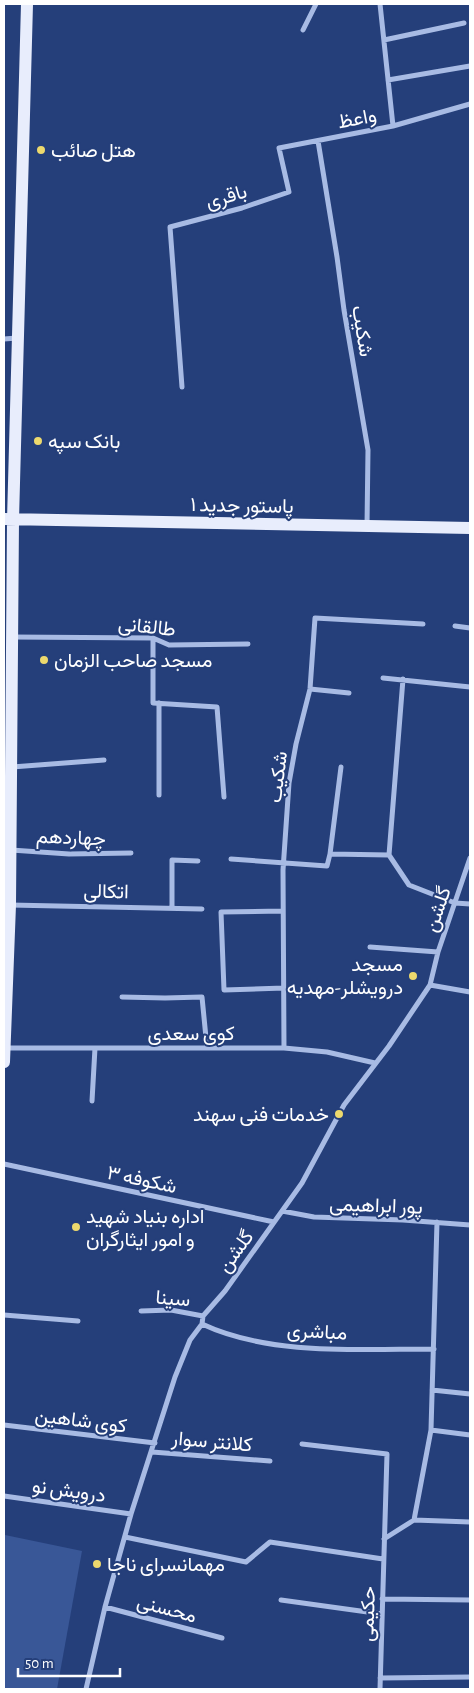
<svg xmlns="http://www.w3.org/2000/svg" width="474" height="1693" viewBox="0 0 474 1693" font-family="'Alegreya Sans',Vazirmatn,sans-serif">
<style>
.green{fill:#395797}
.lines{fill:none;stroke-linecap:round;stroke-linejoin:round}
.minor{stroke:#a8bbe4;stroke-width:5}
.primary{stroke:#e8edfc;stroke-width:12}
.poi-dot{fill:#edd96d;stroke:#253f7a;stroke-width:2}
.labels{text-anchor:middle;stroke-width:4;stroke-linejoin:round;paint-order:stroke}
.street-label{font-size:20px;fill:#fff;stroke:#253f7a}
.poi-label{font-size:20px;fill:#fff;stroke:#253f7a;text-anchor:start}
</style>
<rect width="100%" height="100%" fill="#253f7a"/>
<!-- green -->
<path class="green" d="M 5,1535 L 82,1551 L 57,1689 L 4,1689 Z"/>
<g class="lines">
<!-- minor -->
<path class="minor" d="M 303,30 L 316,4
M 384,40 L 464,23
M 388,80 L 470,66
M 393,126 L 470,104
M 318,141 L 337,257 L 344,310 L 368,450 L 367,526
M 4,339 L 17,338
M 182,387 L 170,227 L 242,208 L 289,192 L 279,148 L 393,126 L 380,4
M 455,626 L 470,628
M 12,637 L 153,638 L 169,645 L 248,644
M 153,638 L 153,703 L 217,707 L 224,797
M 383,678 L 470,687
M 310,689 L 349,693
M 12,767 L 104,760
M 159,795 L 159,703
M 11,850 L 69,854 L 131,853
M 330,854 L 341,767
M 389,855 L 403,679
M 231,859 L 327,866 L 330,854 L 389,855 L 409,885 L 455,903 L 470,904
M 10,905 L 202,909
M 172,908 L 172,860 L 198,861
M 283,911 L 221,912 L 224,990 L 284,988
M 370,947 L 438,952
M 430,985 L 470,992
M 122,997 L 165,998 L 202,997 L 207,1048
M 5,1048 L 284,1048 L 327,1052 L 375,1063
M 284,1048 L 283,870 L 289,783 L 296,744 L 310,689 L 315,618 L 423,624
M 92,1101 L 95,1048
M 4,1164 L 274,1222
M 282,1211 L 314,1217 L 403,1220 L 470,1225
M 141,1311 L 171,1310 L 203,1316
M 4,1315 L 78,1321
M 202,1324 C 270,1356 359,1349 434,1349
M 432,1390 L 470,1394
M 4,1425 L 155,1443
M 431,1430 L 470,1435
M 302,1444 L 387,1454 L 380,1689
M 152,1452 L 270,1461
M 4,1496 L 131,1514
M 414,1520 L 431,1430 L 437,1222
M 125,1537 L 246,1562 L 270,1542 L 383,1559
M 384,1539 L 414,1520 L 470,1522
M 382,1599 L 470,1600
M 281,1600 L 382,1614
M 105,1607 L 222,1638
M 380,1678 L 470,1677
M 86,1689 L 105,1607 L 131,1514 L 175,1377 L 190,1340 L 202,1324 L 203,1316 L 225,1291 L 302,1183 L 344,1105 L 389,1046 L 430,985 L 438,952 L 470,858"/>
<!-- primary -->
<path class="primary" d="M 4,519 L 470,528
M 4,1062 L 10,905 L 13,520 L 27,4"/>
</g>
<!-- markers -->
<g class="poi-dot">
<circle cx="41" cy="150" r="5"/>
<circle cx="38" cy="441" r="5"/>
<circle cx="44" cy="660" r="5"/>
<circle cx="413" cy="976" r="5"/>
<circle cx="339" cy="1114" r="5"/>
<circle cx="76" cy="1227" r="5"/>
<circle cx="97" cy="1564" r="5"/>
</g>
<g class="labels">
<!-- street labels -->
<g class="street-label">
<text transform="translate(357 118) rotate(-11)" y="7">واعظ</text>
<text transform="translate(226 196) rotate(-16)" y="7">باقری</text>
<text transform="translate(363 331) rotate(81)" y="7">شکیب</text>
<text transform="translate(242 505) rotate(1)" y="7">پاستور جدید ۱</text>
<text transform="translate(147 626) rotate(6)" y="7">طالقانی</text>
<text transform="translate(277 777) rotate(-83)" y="7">شکیب</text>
<text transform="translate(71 837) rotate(2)" y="7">چهاردهم</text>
<text transform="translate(106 891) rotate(1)" y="7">اتکالی</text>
<text transform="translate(437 909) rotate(-71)" y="7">گلشن</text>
<text x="191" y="1040">کوی سعدی</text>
<text transform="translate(142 1179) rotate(12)" y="7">شکوفه ۳</text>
<text transform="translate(376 1205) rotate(2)" y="7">پور ابراهیمی</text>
<text transform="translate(235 1251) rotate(-54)" y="7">گلشن</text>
<text transform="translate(173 1298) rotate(5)" y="7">سینا</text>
<text transform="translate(317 1331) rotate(3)" y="7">مباشری</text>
<text transform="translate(81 1420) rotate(7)" y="7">کوی شاهین</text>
<text transform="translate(212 1441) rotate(5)" y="7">کلانتر سوار</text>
<text transform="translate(69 1490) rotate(8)" y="7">درویش نو</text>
<text transform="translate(167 1608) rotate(15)" y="7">محسنی</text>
<text transform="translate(367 1614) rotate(-88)" y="7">حکیمی</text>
</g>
<!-- poi labels -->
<g class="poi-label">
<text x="51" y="157">هتل صائب</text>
<text x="48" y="448">بانک سپه</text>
<text x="54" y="667">مسجد صاحب الزمان</text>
<text x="403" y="971" text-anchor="end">مسجد<tspan x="403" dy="23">درویشلر-مهدیه</tspan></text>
<text x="329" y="1121" text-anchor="end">خدمات فنی سهند</text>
<text x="86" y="1223">اداره بنیاد شهید<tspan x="86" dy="23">و امور ایثارگران</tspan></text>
<text x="107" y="1571">مهمانسرای ناجا</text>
</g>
</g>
<!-- border -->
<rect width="474" height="1693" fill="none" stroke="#ffffff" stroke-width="10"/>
<!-- scale -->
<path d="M18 1668v8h102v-8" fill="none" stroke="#ffffff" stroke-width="2.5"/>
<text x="25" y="1668" font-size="15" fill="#ffffff" stroke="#253f7a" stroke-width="4" paint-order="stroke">50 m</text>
</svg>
